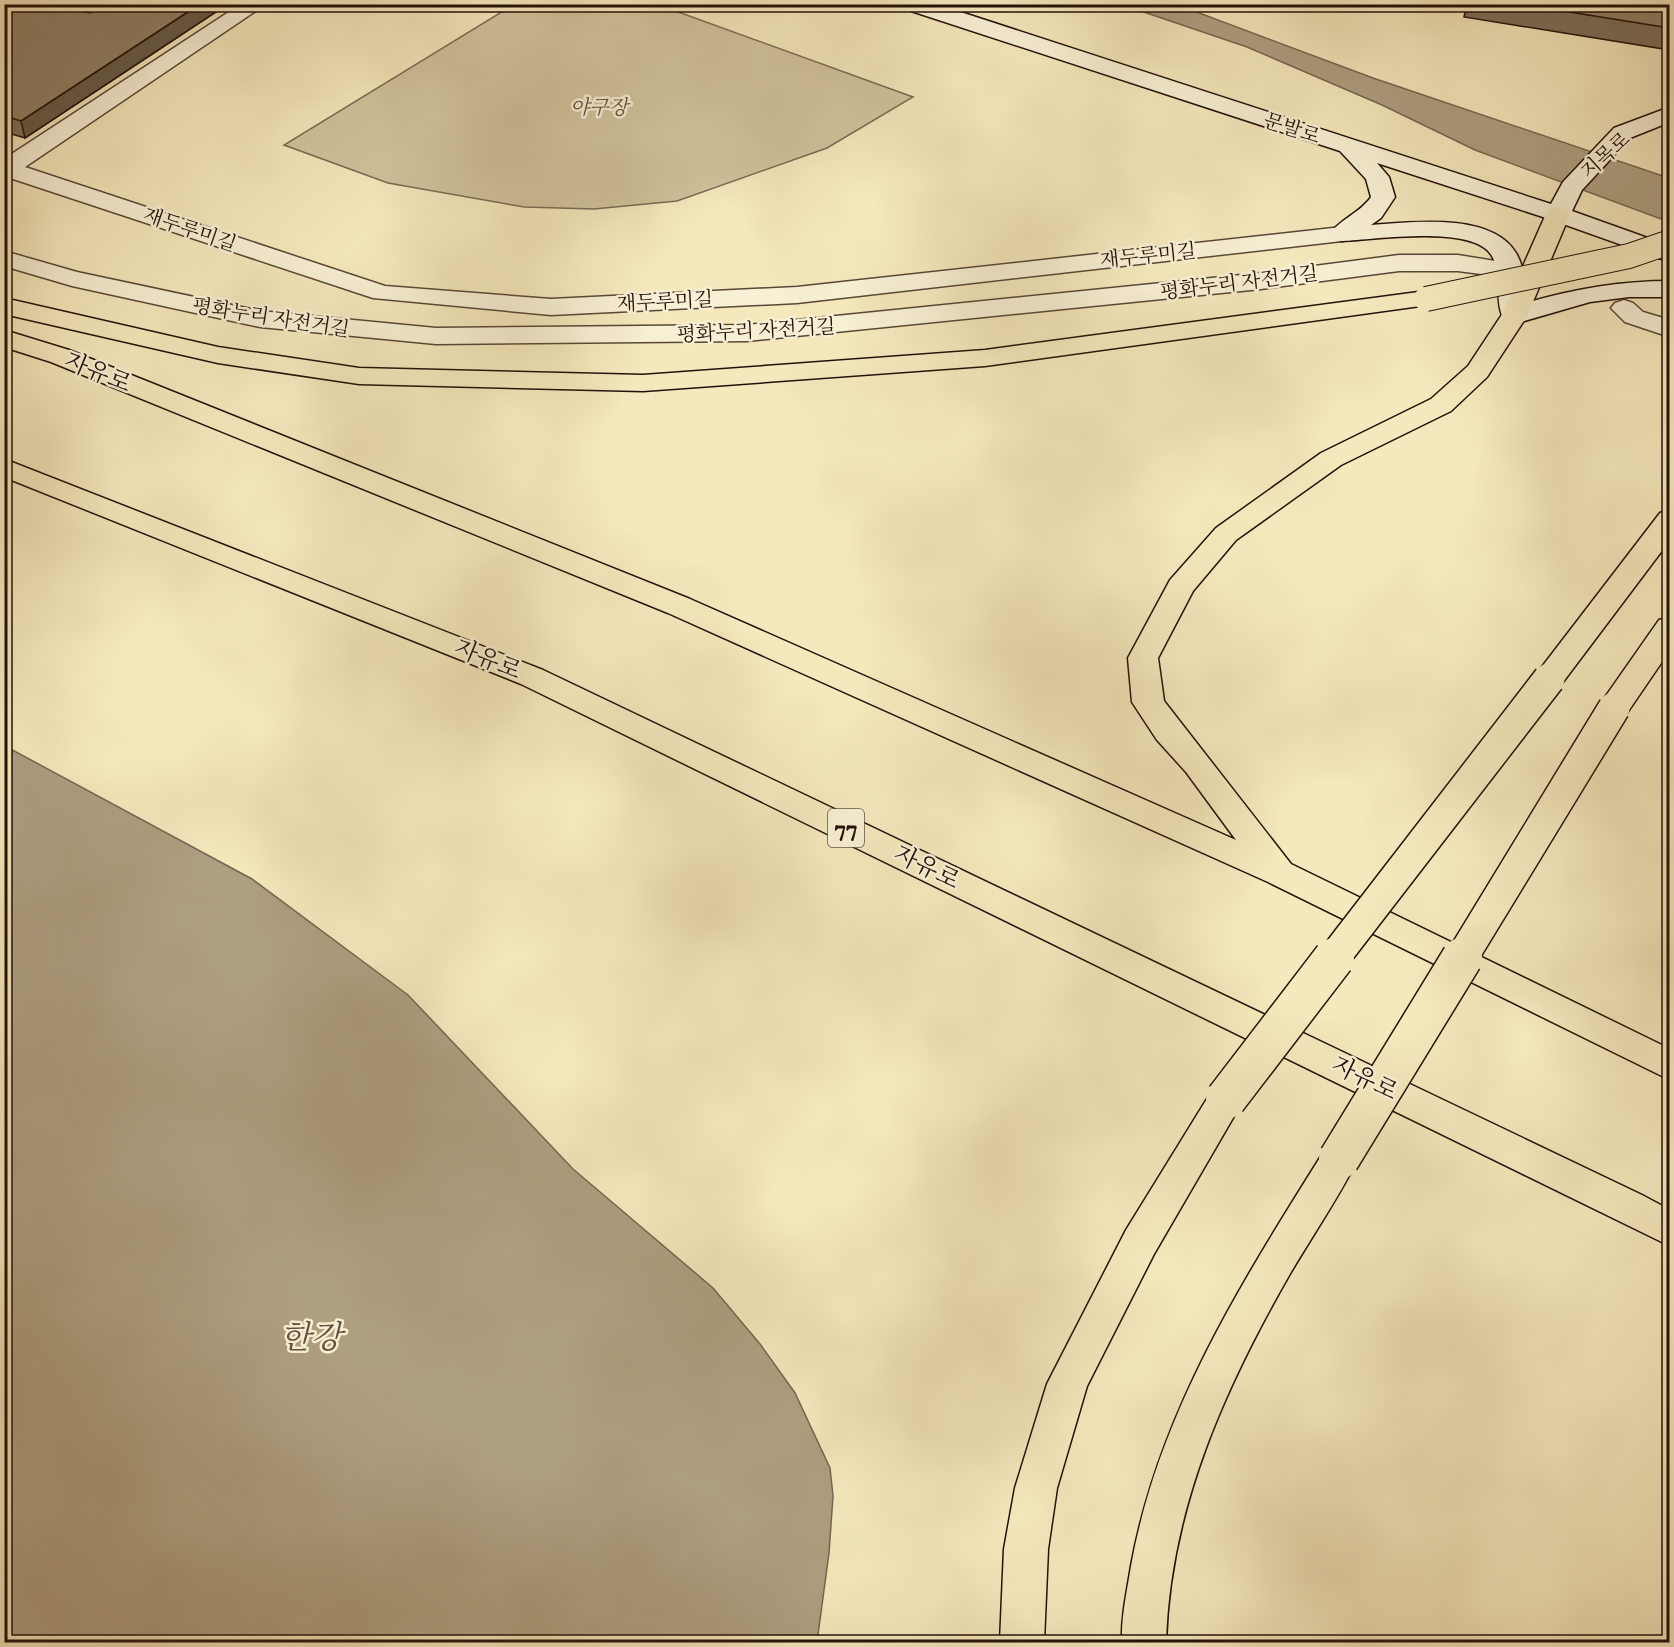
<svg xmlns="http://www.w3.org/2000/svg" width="1674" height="1647" viewBox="0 0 1674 1647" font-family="'IM FELL DW Pica','Noto Serif KR',serif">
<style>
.green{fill:#d1c39e;stroke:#7a6a54;stroke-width:1.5}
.water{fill:#ae9f80;stroke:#766650;stroke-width:1.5}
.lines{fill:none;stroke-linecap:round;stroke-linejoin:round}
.street-casing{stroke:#584736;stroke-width:3}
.secondary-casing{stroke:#231109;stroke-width:3}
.highway-casing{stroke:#231109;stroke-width:3}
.street{fill:#f8f0d4;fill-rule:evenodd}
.secondary{fill:#f8f0d4;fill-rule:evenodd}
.highway{fill:#f5e8bd;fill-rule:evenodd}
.highway-bridge-far2-casing{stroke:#231109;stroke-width:26;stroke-linecap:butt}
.highway-bridge-far1-casing{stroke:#231109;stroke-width:34;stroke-linecap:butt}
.highway-bridge-casing{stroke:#231109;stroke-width:43;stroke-linecap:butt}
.highway-bridge-far2{stroke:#f5e8bd;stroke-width:24}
.highway-bridge-far1{stroke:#f5e8bd;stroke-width:31}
.highway-bridge{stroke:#f5e8bd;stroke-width:40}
.wall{fill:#7c6f59;stroke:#231109;stroke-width:1.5}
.shaded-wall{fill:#655a48;stroke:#231109;stroke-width:1.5}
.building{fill:#908167;stroke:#231109;stroke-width:1.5}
.labels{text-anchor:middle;stroke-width:5;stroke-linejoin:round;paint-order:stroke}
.far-park-label{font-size:20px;font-style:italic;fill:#604f3d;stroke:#f8f0d4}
.far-street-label{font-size:20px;fill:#231109;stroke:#f8f0d4}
.shield{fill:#f8f0d4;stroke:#635446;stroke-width:1.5}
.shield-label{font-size:22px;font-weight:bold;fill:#231109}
.street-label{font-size:24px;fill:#231109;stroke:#f8f0d4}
.near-water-label{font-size:32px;font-style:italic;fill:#62513f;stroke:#f8f0d4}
</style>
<rect width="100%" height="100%" fill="#f5e8bd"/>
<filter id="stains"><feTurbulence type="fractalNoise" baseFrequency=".00333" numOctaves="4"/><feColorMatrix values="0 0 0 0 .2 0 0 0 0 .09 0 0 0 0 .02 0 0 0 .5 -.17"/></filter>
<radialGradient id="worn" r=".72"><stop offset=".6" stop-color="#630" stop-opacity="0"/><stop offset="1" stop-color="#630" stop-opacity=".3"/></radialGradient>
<!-- green -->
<path class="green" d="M 513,5 L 659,5 L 913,97 L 827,148 L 677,201 L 594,209 L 524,207 L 388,183 L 284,145 Z"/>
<!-- water -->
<path class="water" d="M 1131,5 L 1178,5 L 1373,78 L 1669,178 L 1669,222 L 1475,150 L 1382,105 L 1247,47 L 1138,10 Z
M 5,746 L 252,879 L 408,995 L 573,1169 L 713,1288 L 760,1344 L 795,1393 L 830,1468 L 833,1496 L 829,1553 L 817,1642 L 5,1642 Z"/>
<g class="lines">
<defs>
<path id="street" d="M 241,4 L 266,4 L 25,167 L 385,286 L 551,299 L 797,287 L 1342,227 L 1351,229 L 1354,234 L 1351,239 L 1342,241 L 797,303 L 551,315 L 373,298 L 4,176 L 4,159 Z
M 4,251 L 77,272 L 260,311 L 436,328 L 747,325 L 1261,273 L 1399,255 L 1458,255 L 1520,265 L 1524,270 L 1520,275 L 1511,278 L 1458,271 L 1399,271 L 1261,289 L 747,341 L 436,344 L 260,327 L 72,286 L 4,266 Z
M 1624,300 L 1633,303 L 1643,312 L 1670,320 L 1670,337 L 1625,322 L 1611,308 L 1615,303 Z"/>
<path id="secondary" d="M 903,4 L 936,4 L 1551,204 L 1563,182 L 1614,128 L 1670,107 L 1670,122 L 1630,138 L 1582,190 L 1572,211 L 1670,246 L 1670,262 L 1549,219 L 1377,163 L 1389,177 L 1395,197 L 1381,218 L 1371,225 C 1412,222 1492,212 1516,253 C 1525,268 1525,286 1526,303 C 1573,289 1620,281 1670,281 L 1670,297 L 1629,297 L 1590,302 L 1514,324 L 1505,321 C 1494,305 1502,277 1493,258 C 1478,223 1374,240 1342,241 L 1333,239 L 1330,234 C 1340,219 1360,213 1371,197 L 1366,179 L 1340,151 L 905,9 Z"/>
<path id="highway" d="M 1558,207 L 1567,209 L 1570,214 L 1527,316 L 1487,377 L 1451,411 L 1341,465 L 1236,540 L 1193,591 L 1158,658 L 1164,701 L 1291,864 L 1670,1049 L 1670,1080 L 1268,882 L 668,613 L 51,362 L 4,347 L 4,330 L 69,350 L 690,599 L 1236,840 L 1186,772 L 1157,740 L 1132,702 L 1128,658 L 1170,580 L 1216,528 L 1321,453 L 1431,399 L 1468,366 L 1501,316 L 1546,214 L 1549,209 Z
M 1426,291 L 1435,294 L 1439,299 L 1435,304 L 985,366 L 643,391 L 359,384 L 218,363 L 4,314 L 4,298 L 218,347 L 359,368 L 643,375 L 985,350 Z
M 4,459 L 543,670 L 1642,1195 L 1670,1210 L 1670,1246 L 521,684 L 4,477 Z
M 1670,510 L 1670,540 L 1560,686 L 1549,689 L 1538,686 L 1534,679 L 1538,672 L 1660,513 Z
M 1670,617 L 1670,650 L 1625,716 L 1614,719 L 1603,716 L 1598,708 L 1603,700 L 1659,620 Z
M 1226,1084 L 1239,1089 L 1244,1099 L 1154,1254 L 1087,1386 L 1057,1488 L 1048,1549 L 1044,1642 L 1000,1642 L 1004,1549 L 1015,1488 L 1047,1384 L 1126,1230 L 1213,1089 Z
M 1339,1143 L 1352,1148 L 1358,1159 C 1338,1198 1313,1235 1291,1272 C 1225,1387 1170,1508 1166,1642 L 1122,1642 C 1121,1617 1127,1591 1131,1566 C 1159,1411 1244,1279 1326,1148 Z"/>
</defs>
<!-- street casing -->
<use href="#street" class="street-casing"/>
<!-- secondary casing -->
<use href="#secondary" class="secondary-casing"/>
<!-- highway casing -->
<use href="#highway" class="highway-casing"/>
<!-- street -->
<use href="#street" class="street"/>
<!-- secondary -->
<use href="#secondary" class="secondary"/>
<!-- highway -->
<use href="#highway" class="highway"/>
<defs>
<path id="highway-bridge-far2" d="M 1426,299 L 1629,256 L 1670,242"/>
<path id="highway-bridge-far1" d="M 1333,959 L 1549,679
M 1461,959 L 1614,708"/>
<path id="highway-bridge" d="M 1226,1099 L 1334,958
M 1339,1159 L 1462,958"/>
</defs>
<!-- highway-bridge-far2 casing -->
<use href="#highway-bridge-far2" class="highway-bridge-far2-casing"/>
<!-- highway-bridge-far1 casing -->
<use href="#highway-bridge-far1" class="highway-bridge-far1-casing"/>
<!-- highway-bridge casing -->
<use href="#highway-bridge" class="highway-bridge-casing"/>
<!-- highway-bridge-far2 -->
<use href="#highway-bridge-far2" class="highway-bridge-far2"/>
<!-- highway-bridge-far1 -->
<use href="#highway-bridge-far1" class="highway-bridge-far1"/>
<!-- highway-bridge -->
<use href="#highway-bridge" class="highway-bridge"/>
</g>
<!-- wall -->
<path class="wall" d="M 4,4 L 90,13 L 104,4 L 228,4 L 25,138 L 4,132 Z
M 1467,4 L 1670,4 L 1670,50 L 1464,17 Z"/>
<!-- shaded-wall -->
<path class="shaded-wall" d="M 200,4 L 228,4 L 25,138 L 21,121 Z"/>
<!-- building -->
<path class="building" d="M 4,4 L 53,4 L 90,13 L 104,4 L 200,4 L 21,121 L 4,116 Z
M 1520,4 L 1670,4 L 1670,28 Z"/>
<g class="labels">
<!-- far-park labels -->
<g class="far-park-label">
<text x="599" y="114">야구장</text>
</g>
<!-- far-street labels -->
<g class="far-street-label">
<text transform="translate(1292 128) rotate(18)" y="7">문발로</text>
<text transform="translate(1605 155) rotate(-42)" y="7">지목로</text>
<text transform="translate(190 229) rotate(19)" y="7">재두루미길</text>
<text transform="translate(1148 255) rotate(-6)" y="7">재두루미길</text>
<text transform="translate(1239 282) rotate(-7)" y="7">평화누리 자전거길</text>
<text transform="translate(665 301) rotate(-3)" y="7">재두루미길</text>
<text transform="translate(271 317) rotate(9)" y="7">평화누리 자전거길</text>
<text transform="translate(756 330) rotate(-3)" y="7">평화누리 자전거길</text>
</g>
<!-- shield labels -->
<rect class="shield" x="828" y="809" width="36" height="38" rx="4.5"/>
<g class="shield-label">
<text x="846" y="836">77</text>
</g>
<!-- street labels -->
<g class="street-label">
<text transform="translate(98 372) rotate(22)" y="8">자유로</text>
<text transform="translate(488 659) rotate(22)" y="8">자유로</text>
<text transform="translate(927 867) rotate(26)" y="8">자유로</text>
<text transform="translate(1365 1078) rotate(26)" y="8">자유로</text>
</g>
<!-- near-water labels -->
<g class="near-water-label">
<text x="311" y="1348">한강</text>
</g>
</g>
<!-- margin -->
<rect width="1674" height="1647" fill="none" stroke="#f5e8bd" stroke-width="24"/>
<rect x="6" y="6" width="1662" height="1635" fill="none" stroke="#231109" stroke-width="3"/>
<rect x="12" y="12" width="1650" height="1623" fill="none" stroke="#231109" stroke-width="1.5"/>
<rect width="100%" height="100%" filter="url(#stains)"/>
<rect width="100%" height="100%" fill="url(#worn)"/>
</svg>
